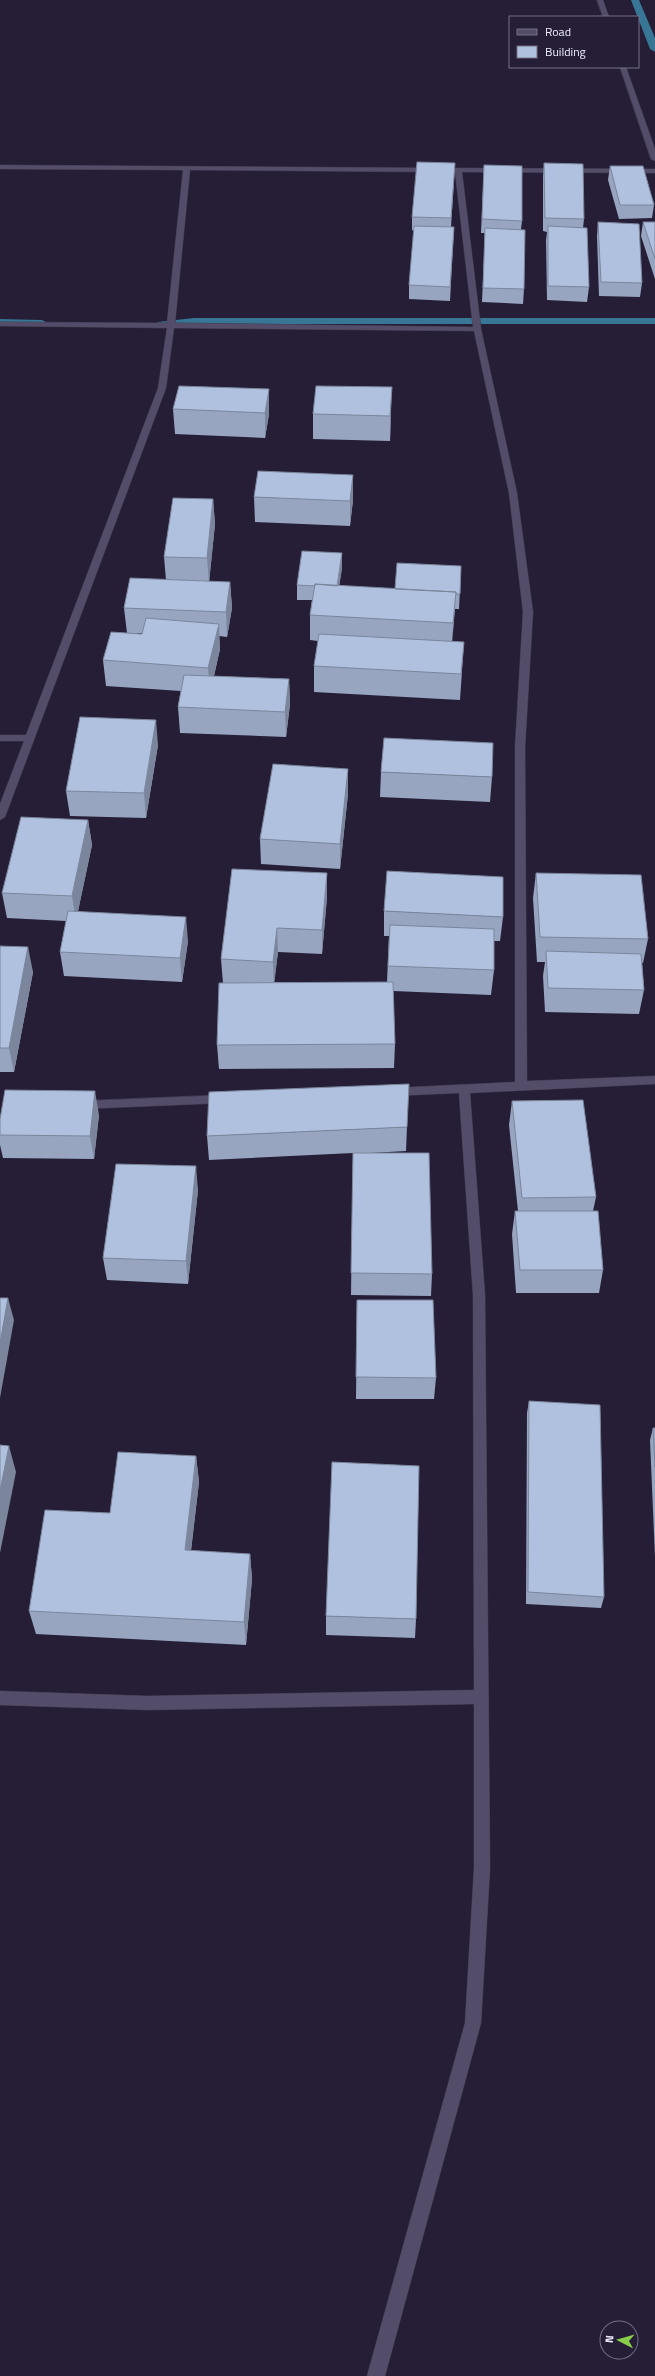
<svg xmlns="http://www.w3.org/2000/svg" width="655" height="2376" viewBox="0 0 655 2376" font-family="'Titillium Web',sans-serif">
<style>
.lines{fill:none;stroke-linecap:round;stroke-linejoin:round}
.stream{fill:#377694;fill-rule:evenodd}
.street-casing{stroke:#40394e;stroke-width:1}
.street{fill:#544d69;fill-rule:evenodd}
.wall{fill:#97a5c0}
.shaded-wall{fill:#7b869c}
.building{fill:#b0c0df;stroke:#7b869c}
</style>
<rect width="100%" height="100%" fill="#251e36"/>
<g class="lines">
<!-- stream -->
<path class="stream" d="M 631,0 L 639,0 L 655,38 L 655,52 L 650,49 Z
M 194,318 L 655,318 L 655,324 L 194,324 L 158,328 L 152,325 L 158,322 Z
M 0,319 L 42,320 L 48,323 L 42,326 L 0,325 Z"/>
<defs>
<path id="street" d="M 597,0 L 603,0 L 609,17 L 603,17 Z
M 620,67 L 626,67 L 655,149 L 655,161 L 651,159 Z
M 0,165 L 436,168 L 436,172 L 433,172 L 190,170 L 175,323 L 473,327 L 455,172 L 448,172 L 448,168 L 655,169 L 655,173 L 462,172 L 481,329 L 517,493 L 533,612 L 525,747 L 527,1081 L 655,1076 L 655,1084 L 470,1093 L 485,1295 L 490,1868 L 481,2023 L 385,2376 L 367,2376 L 465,2023 L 474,1868 L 474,1704 L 148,1710 L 0,1705 L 0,1691 L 148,1696 L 474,1690 L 473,1295 L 459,1093 L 392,1096 L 386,1092 L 392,1088 L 515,1082 L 515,747 L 523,612 L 509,493 L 474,331 L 174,328 L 166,388 L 5,817 L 0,820 L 0,804 L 24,741 L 0,741 L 0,735 L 26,735 L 158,388 L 167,328 L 0,326 L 0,322 L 167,323 L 183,170 L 0,169 Z
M 224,1095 L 230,1099 L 224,1103 L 81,1109 L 75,1105 L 81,1101 Z"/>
</defs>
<!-- street casing -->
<use href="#street" class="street-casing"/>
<!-- street -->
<use href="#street" class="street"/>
</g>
<!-- wall -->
<path class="wall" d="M 455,163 L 451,227 L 454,227 L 450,301 L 409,299 L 409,285 L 414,231 L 412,230 L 412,217 Z
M 544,163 L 584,219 L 583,228 L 589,287 L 587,302 L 547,300 L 546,240 L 547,232 L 543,231 L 543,177 Z
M 484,165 L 522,221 L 521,229 L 524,289 L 523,304 L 482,302 L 485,233 L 481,233 Z
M 610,166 L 654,205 L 652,218 L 619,219 L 608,180 Z
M 598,222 L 642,283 L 640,297 L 599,296 L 597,236 Z
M 643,222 L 655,222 L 655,279 L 641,236 Z
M 269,389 L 269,414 L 265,438 L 175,434 L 173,409 Z
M 391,412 L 390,441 L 313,439 L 313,414 Z
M 254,497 L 353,500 L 350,526 L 255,522 Z
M 213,499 L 215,524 L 209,582 L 230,582 L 232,608 L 227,637 L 219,636 L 220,649 L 214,676 L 289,679 L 290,704 L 286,737 L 180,733 L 178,707 L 181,691 L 106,686 L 103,660 L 142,634 L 142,633 L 127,633 L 124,608 L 166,580 L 164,557 Z
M 342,553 L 342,568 L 339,586 L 395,589 L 461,566 L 459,609 L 455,609 L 452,642 L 464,642 L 460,700 L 314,692 L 314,666 L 318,641 L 310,640 L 310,615 L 312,600 L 297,600 L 297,585 Z
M 158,745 L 146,818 L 70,816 L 66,791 Z
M 348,769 L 348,794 L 340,869 L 261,864 L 260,839 Z
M 381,772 L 492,777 L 490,802 L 380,797 Z
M 88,820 L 92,845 L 78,911 L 188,941 L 182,982 L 64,976 L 60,952 L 66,921 L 7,918 L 2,893 Z
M 327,873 L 327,897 L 322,954 L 278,952 L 274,982 L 387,982 L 389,936 L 384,936 L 384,911 L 503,917 L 500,941 L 494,941 L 494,970 L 491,995 L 393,991 L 395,1044 L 394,1068 L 219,1069 L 217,1045 L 223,983 L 221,959 Z
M 536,873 L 648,939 L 643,963 L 642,963 L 644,990 L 639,1014 L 545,1012 L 543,976 L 545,962 L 537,962 L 533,898 Z
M 0,946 L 33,972 L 14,1072 L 0,1072 Z
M 512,1101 L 596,1197 L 593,1211 L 603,1270 L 599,1293 L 516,1293 L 512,1234 L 515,1211 L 518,1211 L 509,1125 Z
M 99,1115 L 94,1159 L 3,1158 L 0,1145 L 0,1119 Z
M 407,1127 L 406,1151 L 371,1153 L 432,1274 L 431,1296 L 351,1295 L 353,1153 L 209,1160 L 207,1136 Z
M 198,1190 L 188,1284 L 107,1280 L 103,1258 Z
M 357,1300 L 436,1378 L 434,1399 L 356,1399 Z
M 529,1401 L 604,1597 L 601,1608 L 526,1604 L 527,1413 Z
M 653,1428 L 655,1428 L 655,1557 L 650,1440 Z
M 196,1456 L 199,1482 L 191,1551 L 250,1554 L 252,1579 L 246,1645 L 36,1634 L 29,1611 L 110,1513 Z
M 326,1616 L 416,1619 L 415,1638 L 326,1635 Z"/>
<!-- shaded-wall -->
<path class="shaded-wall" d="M 392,387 L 391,412 L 390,441 L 390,416 Z
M 269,389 L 269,414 L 265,438 L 265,413 Z
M 353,475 L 353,500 L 350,526 L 350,501 Z
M 213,499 L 215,524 L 209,583 L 207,558 Z
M 342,553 L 342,568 L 337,602 L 337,587 Z
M 230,582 L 232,608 L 227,637 L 226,612 Z
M 456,592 L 454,618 L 452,648 L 453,623 Z
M 219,624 L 220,649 L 210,693 L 208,668 Z
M 289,679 L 290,704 L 286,737 L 285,712 Z
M 156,720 L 158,745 L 146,818 L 144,793 Z
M 348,769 L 348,794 L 340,869 L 340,844 Z
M 88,820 L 92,845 L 76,921 L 72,896 Z
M 327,873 L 327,897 L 322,954 L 322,930 Z
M 186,917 L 188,941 L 182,982 L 180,958 Z
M 277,928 L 278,952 L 274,986 L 273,962 Z
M 28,947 L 33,972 L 14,1072 L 9,1048 Z
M 95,1091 L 99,1115 L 94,1159 L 90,1136 Z
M 196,1166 L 198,1190 L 188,1284 L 186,1261 Z
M 8,1298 L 14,1320 L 0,1398 L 0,1343 Z
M 9,1446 L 16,1472 L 0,1553 L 0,1491 Z
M 196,1456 L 199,1482 L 188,1575 L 185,1550 Z
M 250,1554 L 252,1579 L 246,1645 L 244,1622 Z"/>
<!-- building -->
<path class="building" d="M 417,162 L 455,163 L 451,218 L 412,217 Z
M 544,163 L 583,164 L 584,219 L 545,218 Z
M 484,165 L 522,166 L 522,221 L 482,219 Z
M 610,166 L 643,166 L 654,205 L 620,205 Z
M 598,222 L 639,224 L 642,283 L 601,282 Z
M 643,222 L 655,222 L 655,259 Z
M 414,226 L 454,227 L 450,287 L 409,285 Z
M 548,226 L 587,228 L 589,287 L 548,286 Z
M 485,228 L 525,230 L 524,289 L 483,288 Z
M 179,386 L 269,389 L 265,413 L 173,409 Z
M 316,386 L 392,387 L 390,416 L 313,414 Z
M 258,471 L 353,475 L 350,501 L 254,497 Z
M 173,498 L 213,499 L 207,558 L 164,557 Z
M 302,551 L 342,553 L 337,586 L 315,584 L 315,586 L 297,585 Z
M 397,563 L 461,566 L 460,594 L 456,594 L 456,592 L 395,589 Z
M 130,578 L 230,582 L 226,612 L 124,608 Z
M 315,584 L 456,592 L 453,623 L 310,615 Z
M 146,618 L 219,624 L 208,668 L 103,660 L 111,632 L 142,634 Z
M 319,634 L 464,642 L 461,674 L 314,666 Z
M 184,675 L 289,679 L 285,712 L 178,707 Z
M 80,717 L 156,720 L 144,793 L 66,791 Z
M 384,738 L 493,743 L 492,777 L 381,772 Z
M 273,764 L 348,769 L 340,844 L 260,839 Z
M 21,817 L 88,820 L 72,896 L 2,893 Z
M 232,869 L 327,873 L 322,930 L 277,928 L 273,962 L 221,959 Z
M 387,871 L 503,877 L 503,917 L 384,911 Z
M 536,873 L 641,875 L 648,939 L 540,937 Z
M 68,911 L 186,917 L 180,958 L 60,952 Z
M 390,925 L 494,929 L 494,970 L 388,966 Z
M 0,946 L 28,947 L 9,1048 L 0,1048 Z
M 546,951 L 641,954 L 644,990 L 548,988 Z
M 393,982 L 395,1044 L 217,1045 L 219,983 Z
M 409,1084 L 407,1127 L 207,1136 L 209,1092 Z
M 5,1090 L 95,1091 L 90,1136 L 0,1135 L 0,1119 Z
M 583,1100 L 596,1197 L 522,1198 L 512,1101 Z
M 353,1153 L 429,1153 L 432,1274 L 351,1273 Z
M 116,1164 L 196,1166 L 186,1261 L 103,1258 Z
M 515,1211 L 598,1211 L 603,1270 L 520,1270 Z
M 0,1298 L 8,1298 L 0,1343 Z
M 357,1300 L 433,1300 L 436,1378 L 356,1377 Z
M 529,1401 L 600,1405 L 604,1597 L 528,1592 Z
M 653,1428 L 655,1428 L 655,1467 Z
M 0,1445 L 9,1446 L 0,1491 Z
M 118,1452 L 196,1456 L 185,1550 L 250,1554 L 244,1622 L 29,1611 L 45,1510 L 110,1513 Z
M 332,1462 L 419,1466 L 416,1619 L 326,1616 Z"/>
<!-- legend -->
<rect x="509" y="16" width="130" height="52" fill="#251e36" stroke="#767086"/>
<rect x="517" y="29" width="20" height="6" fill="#544d69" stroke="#767086"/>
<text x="545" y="36" font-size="12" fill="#f0ecfd">Road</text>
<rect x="517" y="46" width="20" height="12" fill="#b0c0df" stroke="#767086"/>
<text x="545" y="56" font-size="12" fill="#f0ecfd">Building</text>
<!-- north arrow -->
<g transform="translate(619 2340) rotate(276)"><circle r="19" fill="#251e36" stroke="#767086"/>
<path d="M0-3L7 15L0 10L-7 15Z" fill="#89ce48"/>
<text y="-6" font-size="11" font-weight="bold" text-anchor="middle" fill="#f0ecfd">N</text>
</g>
</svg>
